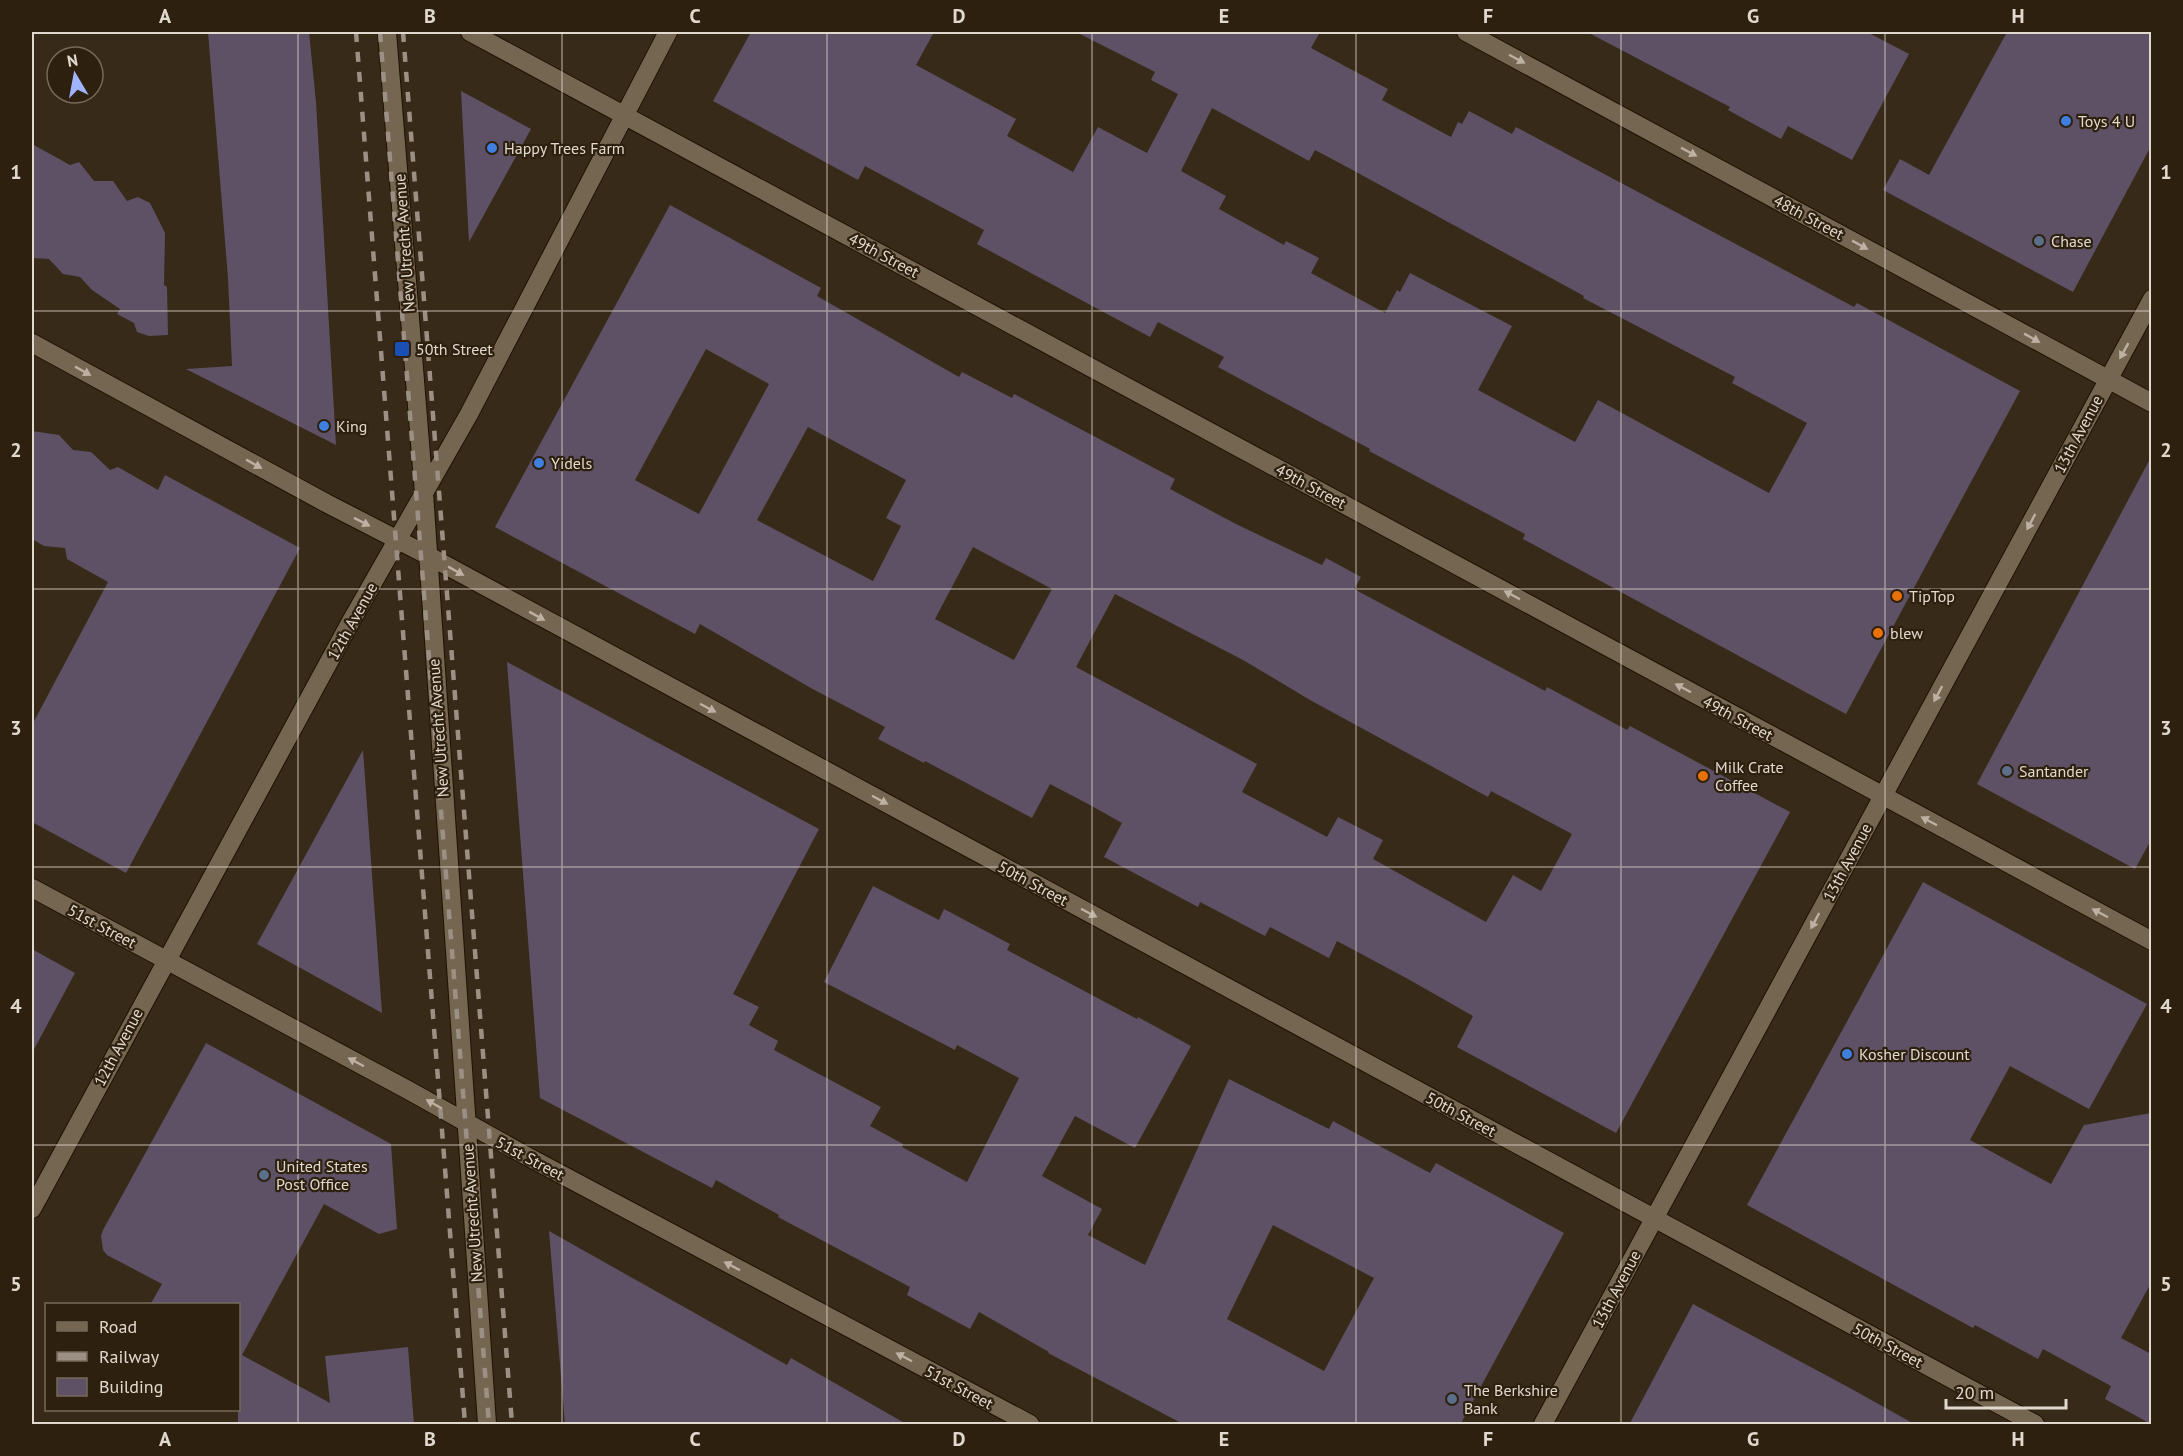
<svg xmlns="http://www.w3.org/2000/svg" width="2183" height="1456" viewBox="0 0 2183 1456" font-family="'PT Sans',sans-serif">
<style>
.building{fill:#5e5165;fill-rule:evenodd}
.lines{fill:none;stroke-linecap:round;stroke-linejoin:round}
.minor-casing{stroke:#1e1202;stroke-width:20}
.minor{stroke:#756652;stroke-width:18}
.rail{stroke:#9b9083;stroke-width:4.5;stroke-dasharray:10 10;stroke-linecap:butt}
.oneway{fill:#bcb1a3}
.grid{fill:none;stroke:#e2d9ce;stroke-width:1.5;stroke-opacity:0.55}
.shop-dot{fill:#3f7fe0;stroke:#2d200e;stroke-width:2}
.service-dot{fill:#5c6f8a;stroke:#2d200e;stroke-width:2}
.transit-dot{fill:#1a4fb4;stroke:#2d200e;stroke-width:2}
.food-dot{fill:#e8710a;stroke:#2d200e;stroke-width:2}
.labels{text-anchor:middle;stroke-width:4.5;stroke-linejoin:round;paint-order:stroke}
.poi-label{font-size:16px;fill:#e2d9ce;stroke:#2d200e;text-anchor:start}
.street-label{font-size:16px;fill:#e2d9ce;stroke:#2d200e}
.neatline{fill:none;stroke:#e2d9ce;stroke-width:2}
.grid-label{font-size:20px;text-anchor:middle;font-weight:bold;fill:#e2d9ce}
</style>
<rect width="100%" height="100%" fill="#372a18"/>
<!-- building -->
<path class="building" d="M 208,32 L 309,32 L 316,102 L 336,445 L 186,369 L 232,366 L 228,278 Z
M 751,32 L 934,32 L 916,65 L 1016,119 L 1007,136 L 1073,172 L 1098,127 L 1147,153 L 1178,94 L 1151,80 L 1155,72 L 1076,32 L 1320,32 L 1311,48 L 1388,89 L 1382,100 L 1451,137 L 1458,122 L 1462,124 L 1469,111 L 1512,134 L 1516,127 L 1854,307 L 1857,303 L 2020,391 L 1846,714 L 1523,539 L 1525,534 L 1369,451 L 1370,449 L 1218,367 L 1224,357 L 1158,322 L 1150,337 L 977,244 L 984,230 L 865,166 L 858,180 L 713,101 ZM 1212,108 L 1309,161 L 1315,150 L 1347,167 L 1584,296 L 1583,298 L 1735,377 L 1732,383 L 1807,423 L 1769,493 L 1598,400 L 1575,442 L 1478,390 L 1512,326 L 1410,273 L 1400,292 L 1397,290 L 1385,313 L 1311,273 L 1319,258 L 1286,241 L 1284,245 L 1219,209 L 1226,196 L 1181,171 Z
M 1587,32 L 1867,32 L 1909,54 L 1852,160 L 1788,126 L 1781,139 L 1728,110 L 1730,107 Z
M 2007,32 L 2151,32 L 2151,146 L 2073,292 L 1883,190 L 1900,159 L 1929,175 Z
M 461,91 L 531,129 L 469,242 Z
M 32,144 L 70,165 L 79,162 L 94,181 L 113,181 L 127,201 L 138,197 L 150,203 L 165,233 L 164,285 L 167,287 L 168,335 L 149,336 L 137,332 L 134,323 L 117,314 L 120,309 L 92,290 L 80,277 L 63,274 L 49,259 L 32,258 Z
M 670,205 L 821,288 L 817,296 L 959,377 L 962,372 L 1012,398 L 1014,394 L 1175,479 L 1170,489 L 1236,524 L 1322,565 L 1326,558 L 1361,577 L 1354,589 L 1545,691 L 1547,687 L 1627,730 L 1630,726 L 1790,812 L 1616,1133 L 1457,1047 L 1473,1016 L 1408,979 L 1337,941 L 1329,958 L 1270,927 L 1265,936 L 1200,902 L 1198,907 L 1104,857 L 1122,823 L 1090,805 L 1050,784 L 1032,818 L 925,761 L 924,763 L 878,739 L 885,727 L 809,687 L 700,624 L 695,634 L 495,527 ZM 706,349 L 769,384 L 699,514 L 635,480 ZM 808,427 L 906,480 L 886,518 L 901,526 L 873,581 L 757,520 ZM 973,547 L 1052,589 L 1014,660 L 935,619 ZM 1115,594 L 1243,660 L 1310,700 L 1488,797 L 1491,791 L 1572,834 L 1541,891 L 1513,875 L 1486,922 L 1373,859 L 1383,840 L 1338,817 L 1327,837 L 1242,792 L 1257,764 L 1076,667 Z
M 32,431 L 59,435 L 73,450 L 91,452 L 110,470 L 118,467 L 158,490 L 165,475 L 300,548 L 126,873 L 32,822 L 32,725 L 108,582 L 67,559 L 65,548 L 44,546 L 32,539 Z
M 2151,457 L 2151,840 L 2135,869 L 1977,784 Z
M 507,662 L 819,829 L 733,994 L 759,1007 L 749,1025 L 778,1041 L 774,1050 L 881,1107 L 870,1126 L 903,1144 L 902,1147 L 967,1182 L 1019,1078 L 957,1045 L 955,1050 L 824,982 L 873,886 L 939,920 L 944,909 L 1010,944 L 1007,950 L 1137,1019 L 1138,1017 L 1191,1046 L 1135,1148 L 1075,1116 L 1042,1176 L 1102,1209 L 1088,1235 L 1145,1265 L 1229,1079 L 1329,1129 L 1333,1121 L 1430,1173 L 1436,1163 L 1564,1233 L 1460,1425 L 1185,1425 L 1048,1353 L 1049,1352 L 979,1312 L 970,1329 L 907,1295 L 910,1287 L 778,1217 L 779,1215 L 716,1180 L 712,1188 L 540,1098 ZM 1273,1225 L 1374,1278 L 1324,1371 L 1227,1319 Z
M 363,750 L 382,1013 L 257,944 Z
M 1923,882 L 2147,1004 L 2089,1109 L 2010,1066 L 1970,1140 L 2051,1184 L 2084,1125 L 2151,1113 L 2151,1283 L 2121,1338 L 2151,1354 L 2151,1424 L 2105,1399 L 2111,1386 L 2043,1349 L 2038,1359 L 1975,1325 L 1973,1328 L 1747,1205 Z
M 32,949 L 75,973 L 32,1053 Z
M 206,1043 L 391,1144 L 397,1229 L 379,1234 L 324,1204 L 242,1355 L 330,1403 L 325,1356 L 408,1347 L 414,1425 L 238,1425 L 238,1305 L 150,1305 L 162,1284 L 107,1255 L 103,1250 L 101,1236 L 103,1230 Z
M 549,1231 L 787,1365 L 791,1358 L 908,1425 L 565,1425 Z
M 1693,1304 L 1848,1387 L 1916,1425 L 1629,1425 Z"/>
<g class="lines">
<defs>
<path id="minor" d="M 387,32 L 424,493 L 487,1424
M 470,32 L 2152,941
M 1466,32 L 2152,403
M 32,343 L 326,503 L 427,555 L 2035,1424
M 32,888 L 408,1090 L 521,1153 L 1030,1424
M 32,1209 L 350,623 L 469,414 L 668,32
M 1543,1424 L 2152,299"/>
</defs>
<!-- minor casing -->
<use href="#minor" class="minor-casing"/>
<!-- minor -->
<use href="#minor" class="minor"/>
<!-- rail -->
<path class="rail" d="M 356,32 L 465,1424
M 380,32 L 489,1424
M 403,32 L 512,1424"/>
</g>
<!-- one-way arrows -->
<defs><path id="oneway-solid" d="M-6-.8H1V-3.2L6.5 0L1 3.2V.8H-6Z" transform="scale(1.5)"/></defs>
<g class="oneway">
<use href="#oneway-solid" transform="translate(1517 59) rotate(28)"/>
<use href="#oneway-solid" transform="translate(1689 152) rotate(28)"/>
<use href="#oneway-solid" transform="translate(1860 245) rotate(29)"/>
<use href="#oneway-solid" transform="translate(2032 338) rotate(29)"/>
<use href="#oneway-solid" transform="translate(2124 351) rotate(119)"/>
<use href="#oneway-solid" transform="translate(83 371) rotate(29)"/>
<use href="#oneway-solid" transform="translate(254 464) rotate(29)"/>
<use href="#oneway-solid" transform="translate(362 522) rotate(27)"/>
<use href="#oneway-solid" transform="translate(2031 522) rotate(118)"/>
<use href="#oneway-solid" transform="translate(456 571) rotate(29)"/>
<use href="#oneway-solid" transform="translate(1512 595) rotate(-152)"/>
<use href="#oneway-solid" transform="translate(537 616) rotate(29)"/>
<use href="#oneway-solid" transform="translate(1683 688) rotate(-152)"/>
<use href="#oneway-solid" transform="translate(1938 694) rotate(118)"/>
<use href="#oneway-solid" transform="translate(708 708) rotate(28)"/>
<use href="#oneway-solid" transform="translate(880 800) rotate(28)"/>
<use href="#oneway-solid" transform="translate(1929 821) rotate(-152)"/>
<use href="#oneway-solid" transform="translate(1089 913) rotate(28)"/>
<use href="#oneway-solid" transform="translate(2100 913) rotate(-152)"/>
<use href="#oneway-solid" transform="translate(1815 921) rotate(118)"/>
<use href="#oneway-solid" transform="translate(356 1062) rotate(-152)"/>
<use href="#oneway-solid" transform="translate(434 1104) rotate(-150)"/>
<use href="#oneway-solid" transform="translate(732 1266) rotate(-152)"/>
<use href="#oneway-solid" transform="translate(904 1357) rotate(-152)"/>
</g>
<!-- grid -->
<path class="grid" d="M 298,32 L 298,1424M 562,32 L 562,1424M 827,32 L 827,1424M 1092,32 L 1092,1424M 1356,32 L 1356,1424M 1621,32 L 1621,1424M 1885,32 L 1885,1424M 32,311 L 2152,311M 32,589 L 2152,589M 32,867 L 2152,867M 32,1145 L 2152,1145"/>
<!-- markers -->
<g class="shop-dot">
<circle cx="2066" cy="121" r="6"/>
<circle cx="492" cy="148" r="6"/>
<circle cx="324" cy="426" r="6"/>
<circle cx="539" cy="463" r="6"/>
<circle cx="1847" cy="1054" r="6"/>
</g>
<g class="service-dot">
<circle cx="2039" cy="241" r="6"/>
<circle cx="2007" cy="771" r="6"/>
<circle cx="264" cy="1175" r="6"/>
<circle cx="1452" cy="1399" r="6"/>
</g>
<rect class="transit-dot" x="394" y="341" width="16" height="16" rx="3"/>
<g class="food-dot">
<circle cx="1897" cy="596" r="6"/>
<circle cx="1878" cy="633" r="6"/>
<circle cx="1703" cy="776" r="6"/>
</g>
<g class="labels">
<!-- poi labels -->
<g class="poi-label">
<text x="2078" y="127">Toys 4 U</text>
<text x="504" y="154">Happy Trees Farm</text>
<text x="2051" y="247">Chase</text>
<text x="416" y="355">50th Street</text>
<text x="336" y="432">King</text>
<text x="551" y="469">Yidels</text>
<text x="1909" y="602">TipTop</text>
<text x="1890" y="639">blew</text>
<text x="1715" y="773">Milk Crate<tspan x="1715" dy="18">Coffee</tspan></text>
<text x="2019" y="777">Santander</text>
<text x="1859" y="1060">Kosher Discount</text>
<text x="276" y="1172">United States<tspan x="276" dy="18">Post Office</tspan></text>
<text x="1464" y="1396">The Berkshire<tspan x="1464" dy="18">Bank</tspan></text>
</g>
<!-- street labels -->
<g class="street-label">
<text transform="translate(1809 217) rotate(28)" y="6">48th Street</text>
<text transform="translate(404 243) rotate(-94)" y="6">New Utrecht Avenue</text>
<text transform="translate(884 255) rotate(28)" y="6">49th Street</text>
<text transform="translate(2078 434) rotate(-62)" y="6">13th Avenue</text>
<text transform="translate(1311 486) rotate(28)" y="6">49th Street</text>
<text transform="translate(352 621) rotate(-61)" y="6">12th Avenue</text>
<text transform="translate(1738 718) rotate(28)" y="6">49th Street</text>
<text transform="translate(438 728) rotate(-94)" y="6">New Utrecht Avenue</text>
<text transform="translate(1847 862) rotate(-62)" y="6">13th Avenue</text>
<text transform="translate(1033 883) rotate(28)" y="6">50th Street</text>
<text transform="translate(102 926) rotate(28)" y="6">51st Street</text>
<text transform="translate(118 1047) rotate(-62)" y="6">12th Avenue</text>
<text transform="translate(1461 1114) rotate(28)" y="6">50th Street</text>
<text transform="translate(530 1158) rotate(28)" y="6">51st Street</text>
<text transform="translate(472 1213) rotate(-94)" y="6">New Utrecht Avenue</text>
<text transform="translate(1616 1289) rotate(-62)" y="6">13th Avenue</text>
<text transform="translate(1888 1345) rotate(28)" y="6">50th Street</text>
<text transform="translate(959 1387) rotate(28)" y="6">51st Street</text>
</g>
</g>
<!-- border -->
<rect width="2183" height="1456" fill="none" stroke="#2d200e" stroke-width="66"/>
<!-- legend -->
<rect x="45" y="1303" width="195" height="108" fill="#2d200e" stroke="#756a5b" stroke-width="1.5"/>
<rect x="57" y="1322" width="30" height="9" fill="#756652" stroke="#756a5b" stroke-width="1.5"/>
<text x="99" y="1333" font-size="18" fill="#e2d9ce">Road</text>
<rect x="57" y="1352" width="30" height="9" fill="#9b9083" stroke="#756a5b" stroke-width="1.5"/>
<text x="99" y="1363" font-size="18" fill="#e2d9ce">Railway</text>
<rect x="57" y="1378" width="30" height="18" fill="#5e5165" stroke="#756a5b" stroke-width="1.5"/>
<text x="99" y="1393" font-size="18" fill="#e2d9ce">Building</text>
<!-- north arrow -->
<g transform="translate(75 75) rotate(350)"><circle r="28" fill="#2d200e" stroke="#756a5b" stroke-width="1.5"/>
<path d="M0-4.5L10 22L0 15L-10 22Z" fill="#a0b3fd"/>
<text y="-9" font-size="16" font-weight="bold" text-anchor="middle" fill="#e2d9ce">N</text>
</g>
<!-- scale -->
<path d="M1946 1399v9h120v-9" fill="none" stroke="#e2d9ce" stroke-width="3"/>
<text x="1955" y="1399" font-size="18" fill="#e2d9ce" stroke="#2d200e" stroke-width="4.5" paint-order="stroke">20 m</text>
<rect x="33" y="33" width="2117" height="1390" class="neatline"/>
<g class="grid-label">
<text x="165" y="23">A</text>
<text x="430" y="23">B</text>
<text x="695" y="23">C</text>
<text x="959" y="23">D</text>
<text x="1224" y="23">E</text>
<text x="1488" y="23">F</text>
<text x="1753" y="23">G</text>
<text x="2018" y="23">H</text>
<text x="16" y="179">1</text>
<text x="2166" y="179">1</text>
<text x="16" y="457">2</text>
<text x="2166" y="457">2</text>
<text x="16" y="735">3</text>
<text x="2166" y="735">3</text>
<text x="16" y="1013">4</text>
<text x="2166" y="1013">4</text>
<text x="16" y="1291">5</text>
<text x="2166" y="1291">5</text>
<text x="165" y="1446">A</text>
<text x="430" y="1446">B</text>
<text x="695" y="1446">C</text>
<text x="959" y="1446">D</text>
<text x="1224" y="1446">E</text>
<text x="1488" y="1446">F</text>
<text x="1753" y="1446">G</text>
<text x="2018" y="1446">H</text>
</g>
</svg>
